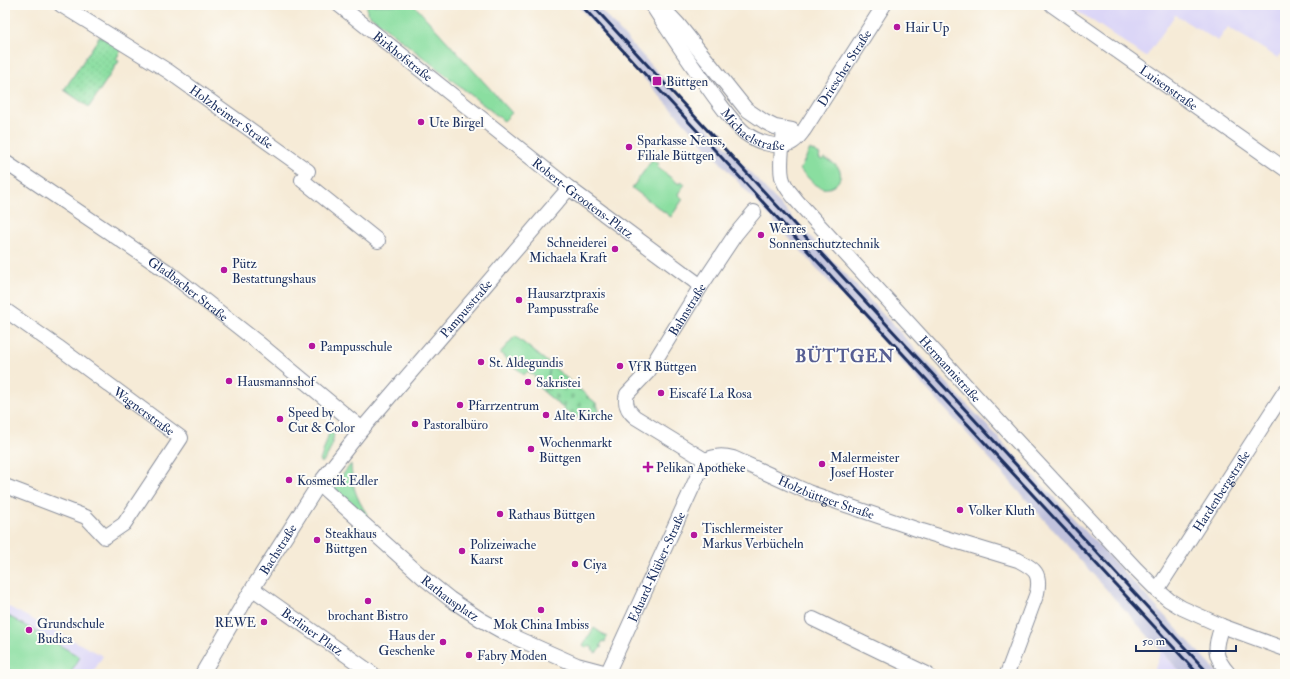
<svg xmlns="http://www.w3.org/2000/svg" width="1290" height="679" viewBox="0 0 1290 679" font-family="'IM FELL Double Pica',serif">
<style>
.built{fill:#dbd6f7}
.railway{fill:#c1c2dd}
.grass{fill:#8adea0;stroke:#52867f}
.cemetery{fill:url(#cemetery-stones);stroke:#52867f}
.park{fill:url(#park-dots);stroke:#52867f}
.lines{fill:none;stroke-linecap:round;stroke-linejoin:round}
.minor-casing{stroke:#888d9a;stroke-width:16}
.minor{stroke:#fff;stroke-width:14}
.rail{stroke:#1b2f5e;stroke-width:3}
.poi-dot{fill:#b5179e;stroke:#fdfcf7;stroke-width:1.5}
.labels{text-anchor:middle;stroke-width:4;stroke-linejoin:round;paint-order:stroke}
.poi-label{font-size:13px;fill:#1b2f5e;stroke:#fdfcf7;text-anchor:start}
.street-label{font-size:13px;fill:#1b2f5e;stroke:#fdfcf7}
.district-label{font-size:17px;font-weight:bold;letter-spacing:1px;fill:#575f93;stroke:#fdfcf7}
</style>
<defs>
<pattern id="cemetery-stones" width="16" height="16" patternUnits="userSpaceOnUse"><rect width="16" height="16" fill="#8adea0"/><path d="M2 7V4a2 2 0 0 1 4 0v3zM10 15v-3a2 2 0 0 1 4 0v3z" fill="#76bf8c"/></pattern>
<pattern id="park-dots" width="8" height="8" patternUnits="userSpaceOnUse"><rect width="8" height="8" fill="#8adea0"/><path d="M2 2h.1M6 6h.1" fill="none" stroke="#76bf8c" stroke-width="1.8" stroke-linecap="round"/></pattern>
</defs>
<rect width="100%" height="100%" fill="#fdfcf7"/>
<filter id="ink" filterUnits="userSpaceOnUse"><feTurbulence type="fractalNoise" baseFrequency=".025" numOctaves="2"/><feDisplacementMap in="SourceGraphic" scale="8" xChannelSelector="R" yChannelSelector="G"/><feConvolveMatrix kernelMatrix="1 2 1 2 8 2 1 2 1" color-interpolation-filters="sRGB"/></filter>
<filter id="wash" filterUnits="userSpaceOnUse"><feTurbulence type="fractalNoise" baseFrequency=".012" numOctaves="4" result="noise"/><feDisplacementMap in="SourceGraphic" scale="16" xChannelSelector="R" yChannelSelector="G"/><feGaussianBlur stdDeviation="0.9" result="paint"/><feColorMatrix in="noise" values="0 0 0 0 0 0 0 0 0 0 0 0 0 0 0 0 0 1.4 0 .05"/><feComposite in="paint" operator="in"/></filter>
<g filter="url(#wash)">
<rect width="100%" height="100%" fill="#f6ebd7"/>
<!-- built -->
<path class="built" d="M 1069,5 L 1285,5 L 1285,48 L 1278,58 L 1228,27 L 1218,41 L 1175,15 L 1146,57 Z
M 5,605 L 103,656 L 92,674 L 5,674 Z
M 1161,651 L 1182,674 L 1153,674 Z"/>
<!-- railway -->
<path class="railway" d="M 577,5 L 596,5 L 734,155 L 1219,674 L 1182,674 L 964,430 Z"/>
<!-- grass -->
<path class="grass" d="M 367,5 L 414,5 L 512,113 L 504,121 L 367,13 Z
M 810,149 L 820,155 L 819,158 L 822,160 L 824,158 C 829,161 838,165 840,171 C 843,181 832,190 823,188 C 814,186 807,176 800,170 Z
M 652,160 L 659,164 L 657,167 L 679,184 L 681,181 L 685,184 L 678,194 L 683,199 L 671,217 L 632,188 Z
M 515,336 L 551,365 L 544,392 L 536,385 L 539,380 L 528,371 L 524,375 L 500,353 Z
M 334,432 C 333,445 330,453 322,463 L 320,461 L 329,433 Z
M 351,464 C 352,485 355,496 367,514 L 365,517 L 333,487 Z
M 5,614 L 80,657 L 70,674 L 17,674 L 5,667 Z
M 594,628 L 607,637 L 605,642 L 603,641 L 600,646 L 602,647 L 596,653 L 592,650 L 593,648 L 589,646 L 587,648 L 583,645 Z"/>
<!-- cemetery -->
<path class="cemetery" d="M 551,365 L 597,404 L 599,411 L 593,418 L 584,410 L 576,419 L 544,392 Z"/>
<!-- park -->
<path class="park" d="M 100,36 L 122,49 L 116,59 L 119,61 L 89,107 L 64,90 Z"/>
</g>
<g filter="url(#ink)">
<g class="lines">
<defs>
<g id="minor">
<path id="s1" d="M 61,5 L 168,71 L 308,171 L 302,180 L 378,241"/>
<path id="s2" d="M 339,5 L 569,188 L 701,286"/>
<path id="s3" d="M 652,5 C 672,36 692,66 714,96 C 723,108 733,123 745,133 C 757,142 777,149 791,143 C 797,140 800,135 804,130 L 884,5"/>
<path d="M 660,5 L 678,24 L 746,109 L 765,122 L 775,127 L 792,130"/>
<path id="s4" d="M 1052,5 L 1285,169"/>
<path id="s5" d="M 784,129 C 783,144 779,162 782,177 C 784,187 792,194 797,201 L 1013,437 L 1136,569 L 1157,590 L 1169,600 L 1182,608 L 1222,626 L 1285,649"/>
<path id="s6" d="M 5,162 L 171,274 L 256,341 L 362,429"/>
<path id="s7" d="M 5,310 L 58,347 L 181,438 L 124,524 L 105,537 L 86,517 L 5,486"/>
<path id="s8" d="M 705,460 C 715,456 722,455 733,458 L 808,492 L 922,531 L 1018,560 C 1035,569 1041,573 1037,593 L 1007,674"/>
<path id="s9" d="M 705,460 L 635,417 C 628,411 624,403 627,394 L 648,372 L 701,286 L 735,235 L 754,212"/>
<path id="s10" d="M 319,484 L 425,579 L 450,599 L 480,619 L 505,633 L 577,665 L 611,674"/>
<path id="s11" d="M 253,589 L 373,674"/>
<path id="s12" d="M 1157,590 L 1285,391"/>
<path d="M 813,619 L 927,674"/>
<path d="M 1222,626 C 1214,647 1213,656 1229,674"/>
<path id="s13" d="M 202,674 L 249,594 L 319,484 L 362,429 L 569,188"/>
<path id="s14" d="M 607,674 L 705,460"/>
</g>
</defs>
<!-- minor casing -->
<use href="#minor" class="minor-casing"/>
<!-- minor -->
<use href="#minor" class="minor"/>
<!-- rail -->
<path class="rail" d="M 581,5 L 1198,674
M 592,5 L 1209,674"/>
</g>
</g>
<!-- markers -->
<g class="poi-dot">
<circle cx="897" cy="27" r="4"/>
<rect x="652" y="76" width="10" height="10" rx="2"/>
<circle cx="421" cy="122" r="4"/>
<circle cx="629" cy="147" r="4"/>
<circle cx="761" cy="235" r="4"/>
<circle cx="615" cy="249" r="4"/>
<circle cx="224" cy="270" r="4"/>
<circle cx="519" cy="300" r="4"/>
<circle cx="312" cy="346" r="4"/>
<circle cx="481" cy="362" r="4"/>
<circle cx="620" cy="366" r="4"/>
<circle cx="229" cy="381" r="4"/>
<circle cx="528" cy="382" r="4"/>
<circle cx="661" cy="393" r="4"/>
<circle cx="460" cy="405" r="4"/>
<circle cx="546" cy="415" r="4"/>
<circle cx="280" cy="419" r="4"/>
<circle cx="415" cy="424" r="4"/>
<circle cx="531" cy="449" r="4"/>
<circle cx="822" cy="464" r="4"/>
<path d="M646 461h4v4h4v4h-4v4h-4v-4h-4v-4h4z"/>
<circle cx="289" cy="480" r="4"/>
<circle cx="960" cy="510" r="4"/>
<circle cx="500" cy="514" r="4"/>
<circle cx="694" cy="535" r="4"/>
<circle cx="317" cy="540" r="4"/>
<circle cx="462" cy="551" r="4"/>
<circle cx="575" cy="564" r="4"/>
<circle cx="368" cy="601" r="4"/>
<circle cx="541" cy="610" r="4"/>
<circle cx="264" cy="622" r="4"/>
<circle cx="29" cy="630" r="4"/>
<circle cx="443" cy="642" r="4"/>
<circle cx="469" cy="655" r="4"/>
</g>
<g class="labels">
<!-- poi labels -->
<g class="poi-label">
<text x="905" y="32">Hair Up</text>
<text x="666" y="86">Büttgen</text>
<text x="429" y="127">Ute Birgel</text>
<text x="637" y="145">Sparkasse Neuss,<tspan x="637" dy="15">Filiale Büttgen</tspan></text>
<text x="769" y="233">Werres<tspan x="769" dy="15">Sonnenschutztechnik</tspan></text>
<text x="607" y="247" text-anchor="end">Schneiderei<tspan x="607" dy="15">Michaela Kraft</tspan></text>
<text x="232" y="268">Pütz<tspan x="232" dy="15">Bestattungshaus</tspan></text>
<text x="527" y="298">Hausarztpraxis<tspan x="527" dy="15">Pampusstraße</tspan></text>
<text x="320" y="351">Pampusschule</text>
<text x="489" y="367">St. Aldegundis</text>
<text x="628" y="371">VfR Büttgen</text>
<text x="237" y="386">Hausmannshof</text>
<text x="536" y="387">Sakristei</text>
<text x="669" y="398">Eiscafé La Rosa</text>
<text x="468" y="410">Pfarrzentrum</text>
<text x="288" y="417">Speed by<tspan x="288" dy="15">Cut &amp; Color</tspan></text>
<text x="554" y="420">Alte Kirche</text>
<text x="423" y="429">Pastoralbüro</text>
<text x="539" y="447">Wochenmarkt<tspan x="539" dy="15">Büttgen</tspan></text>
<text x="830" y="462">Malermeister<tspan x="830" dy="15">Josef Hoster</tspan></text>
<text x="656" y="472">Pelikan Apotheke</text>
<text x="297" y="485">Kosmetik Edler</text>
<text x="968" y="515">Volker Kluth</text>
<text x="508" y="519">Rathaus Büttgen</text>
<text x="702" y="533">Tischlermeister<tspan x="702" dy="15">Markus Verbücheln</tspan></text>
<text x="325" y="538">Steakhaus<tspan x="325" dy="15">Büttgen</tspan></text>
<text x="470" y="549">Polizeiwache<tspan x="470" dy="15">Kaarst</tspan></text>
<text x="583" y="569">Ciya</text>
<text x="368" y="620" text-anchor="middle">brochant Bistro</text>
<text x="256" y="627" text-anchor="end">REWE</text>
<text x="37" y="628">Grundschule<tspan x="37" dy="15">Budica</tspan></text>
<text x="541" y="629" text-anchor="middle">Mok China Imbiss</text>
<text x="435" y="640" text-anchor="end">Haus der<tspan x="435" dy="15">Geschenke</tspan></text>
<text x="477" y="660">Fabry Moden</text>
</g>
<!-- street labels -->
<g class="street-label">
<text dy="5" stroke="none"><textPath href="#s2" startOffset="82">Birkhofstraße</textPath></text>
<text dy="5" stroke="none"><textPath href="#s3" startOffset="300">Driescher Straße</textPath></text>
<text dy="5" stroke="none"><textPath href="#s4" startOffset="143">Luisenstraße</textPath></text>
<text dy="5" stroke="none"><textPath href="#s1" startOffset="204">Holzheimer Straße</textPath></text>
<text dy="5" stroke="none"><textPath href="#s3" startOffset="164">Michaelstraße</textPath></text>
<text dy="5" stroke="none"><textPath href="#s2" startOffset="311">Robert-Grootens-Platz</textPath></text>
<text dy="5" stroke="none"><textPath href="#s6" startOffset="223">Gladbacher Straße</textPath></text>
<text dy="5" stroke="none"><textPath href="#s13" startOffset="452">Pampusstraße</textPath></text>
<text dy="5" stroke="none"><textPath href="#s9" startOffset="212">Bahnstraße</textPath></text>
<text dy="5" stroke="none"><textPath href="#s5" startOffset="304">Hermannistraße</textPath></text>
<text dy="5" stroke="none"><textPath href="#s7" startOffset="172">Wagnerstraße</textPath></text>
<text dy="5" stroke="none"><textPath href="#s12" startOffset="118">Hardenbergstraße</textPath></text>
<text dy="5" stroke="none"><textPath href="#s8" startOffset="130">Holzbüttger Straße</textPath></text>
<text dy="5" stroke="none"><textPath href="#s13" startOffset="146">Bachstraße</textPath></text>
<text dy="5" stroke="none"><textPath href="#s14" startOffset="118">Eduard-Klüber-Straße</textPath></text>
<text dy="5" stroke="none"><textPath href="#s10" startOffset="174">Rathausplatz</textPath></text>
<text dy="5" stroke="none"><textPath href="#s11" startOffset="73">Berliner Platz</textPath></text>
</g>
<!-- district labels -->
<g class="district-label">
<text x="845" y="362">BÜTTGEN</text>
</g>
</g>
<!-- margin -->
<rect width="1290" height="679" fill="none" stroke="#fdfcf7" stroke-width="20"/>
<!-- scale -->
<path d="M1136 645v6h100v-6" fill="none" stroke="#1b2f5e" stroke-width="2"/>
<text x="1142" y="645" font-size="12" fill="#1b2f5e" stroke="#fdfcf7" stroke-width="3" paint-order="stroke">50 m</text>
</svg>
